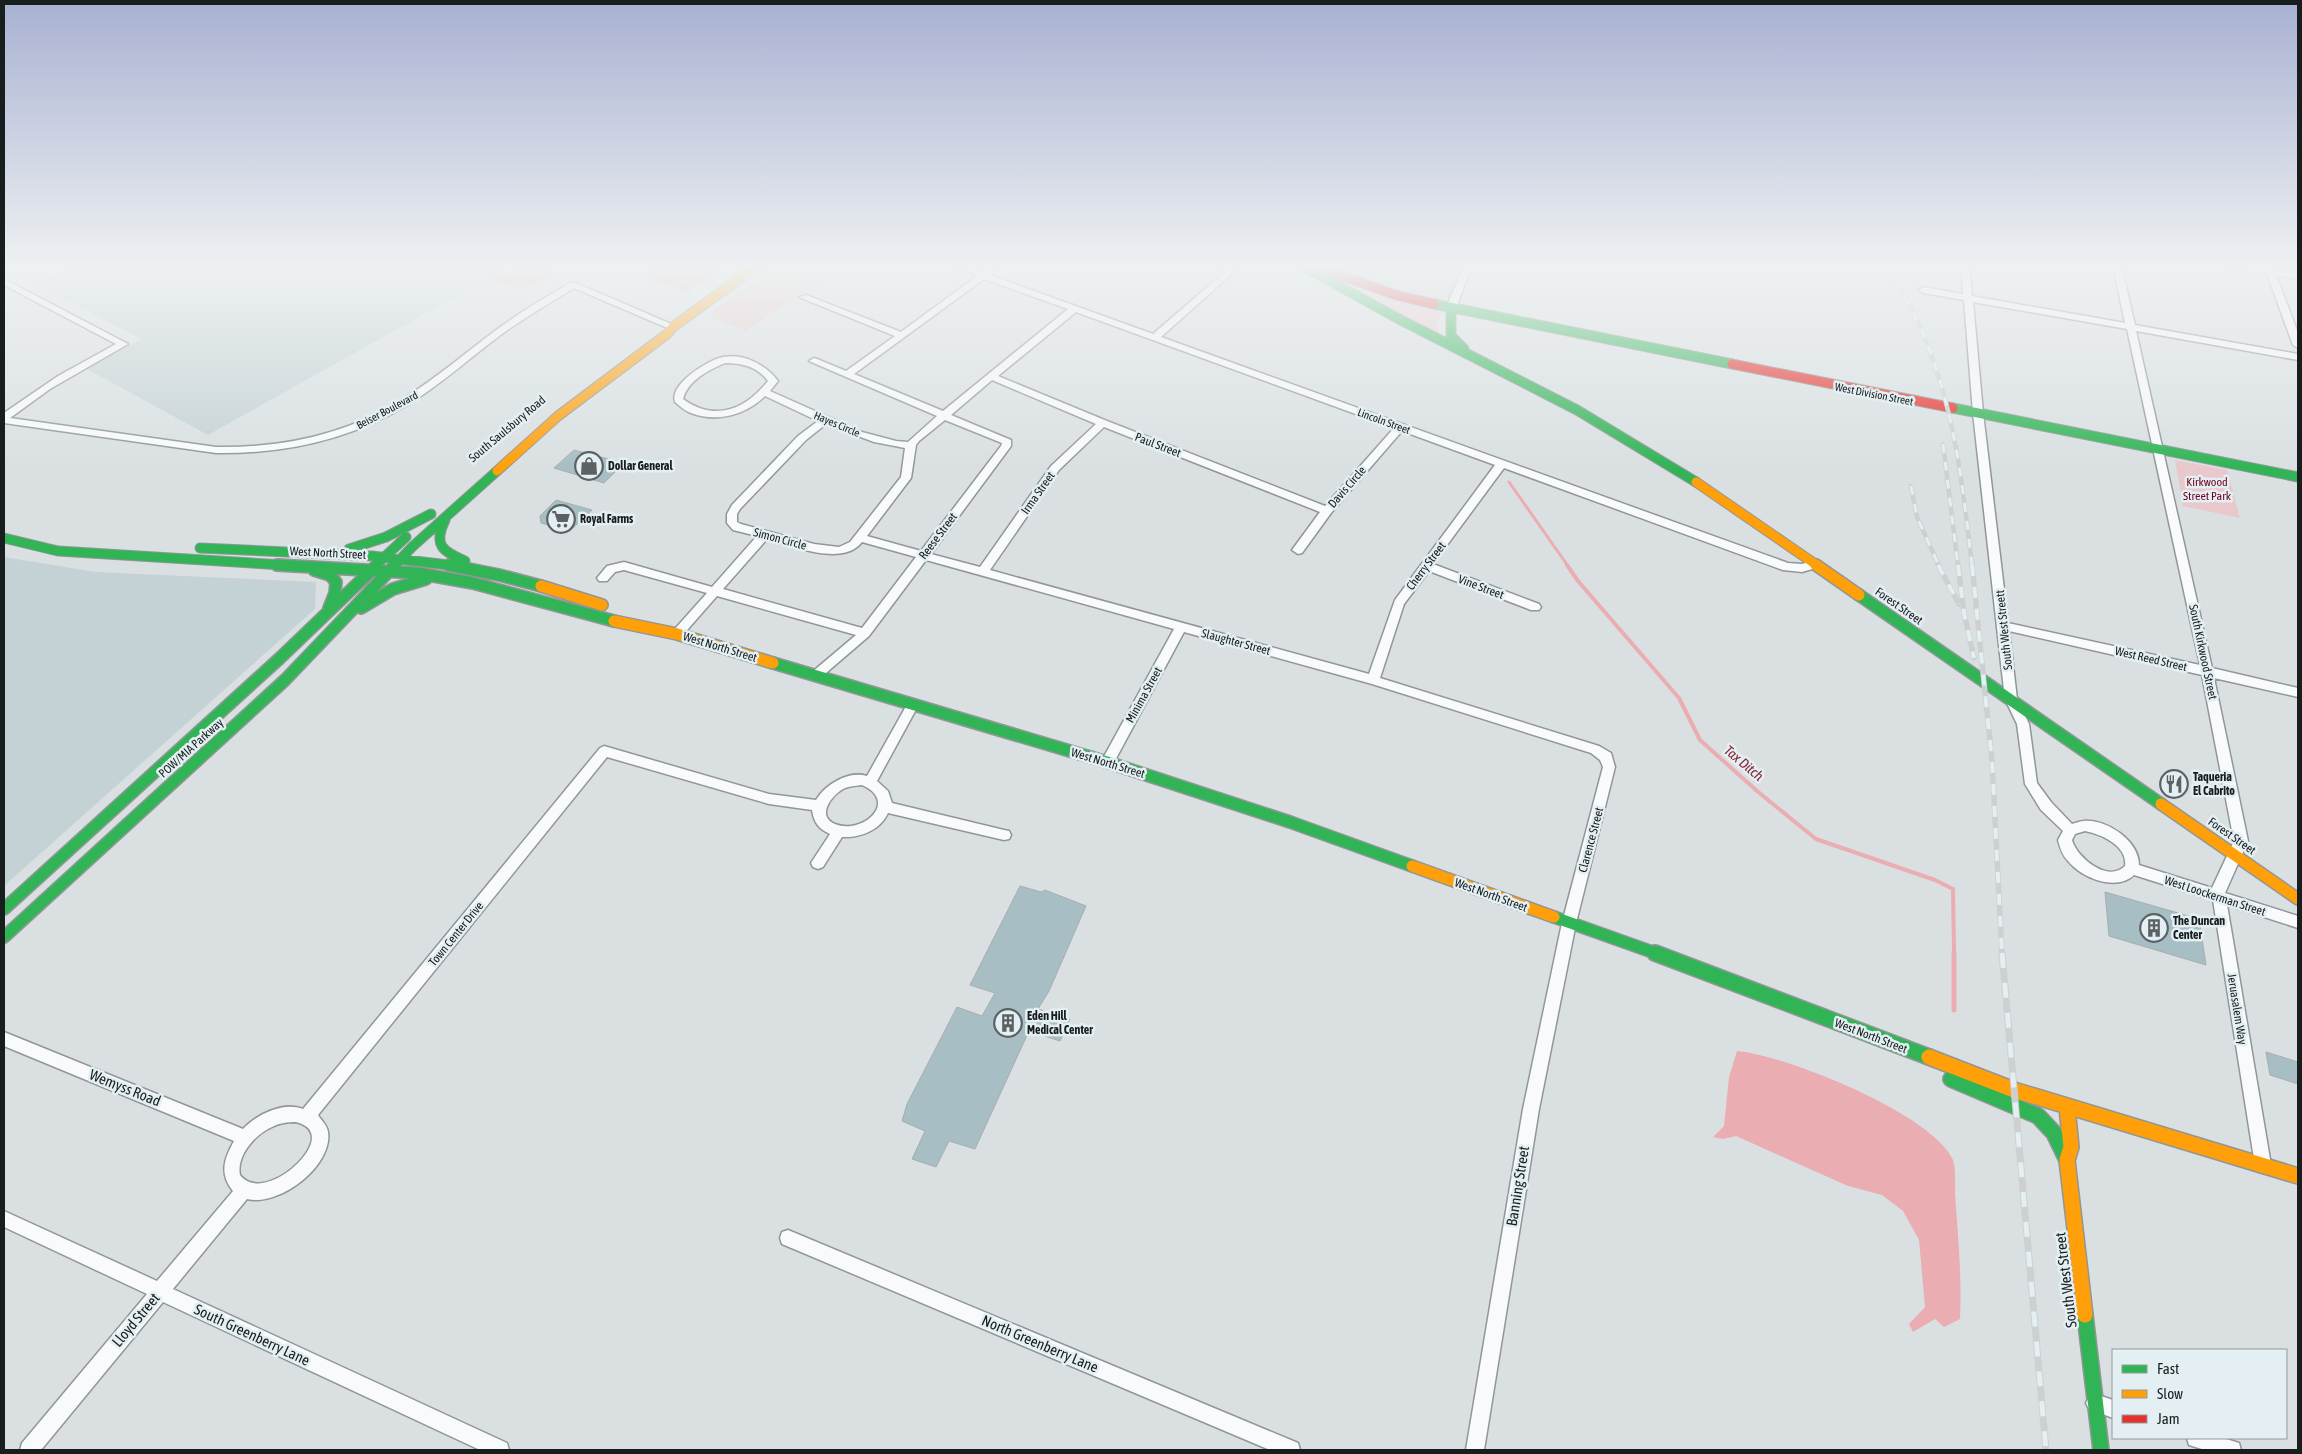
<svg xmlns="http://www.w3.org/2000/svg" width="2302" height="1454" viewBox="0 0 2302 1454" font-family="'Asap Condensed',sans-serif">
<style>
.built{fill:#c5d2d5}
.green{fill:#e8c8cb}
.water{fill:#e9adb2}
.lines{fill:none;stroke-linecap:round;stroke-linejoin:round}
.stream-far2{stroke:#e9adb2;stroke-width:3}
.stream-far1{stroke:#e9adb2;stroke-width:4}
.stream{stroke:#e9adb2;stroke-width:5}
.building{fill:#a6bec4;stroke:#a8adae}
.street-casing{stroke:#919697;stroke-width:3}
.fast-far2-casing{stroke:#919697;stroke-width:11}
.fast-far1-casing{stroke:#919697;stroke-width:14}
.fast-casing{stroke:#919697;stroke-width:18}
.slow-far2-casing{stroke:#919697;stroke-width:11}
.slow-far1-casing{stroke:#919697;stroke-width:14}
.slow-casing{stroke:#919697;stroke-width:18}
.jam-casing{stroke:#919697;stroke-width:11}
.street{fill:#f9fafb;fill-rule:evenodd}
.fast-far2{stroke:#30b455;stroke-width:9}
.fast-far1{stroke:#30b455;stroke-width:11}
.fast{stroke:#30b455;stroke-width:15}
.slow-far2{stroke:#ff9f0a;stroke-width:9}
.slow-far1{stroke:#ff9f0a;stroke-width:11}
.slow{stroke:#ff9f0a;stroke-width:15}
.jam{stroke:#e5322d;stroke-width:9}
.rail-far2-casing{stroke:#ced0d0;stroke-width:4.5}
.rail-far1-casing{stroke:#ced0d0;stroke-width:5.5}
.rail-casing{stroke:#ced0d0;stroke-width:7}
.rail-far2{stroke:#e3eff2;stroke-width:3;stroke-dasharray:9;stroke-linecap:butt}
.rail-far1{stroke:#e3eff2;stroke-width:4;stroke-dasharray:11;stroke-linecap:butt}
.rail{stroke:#e3eff2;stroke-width:5;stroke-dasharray:15;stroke-linecap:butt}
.labels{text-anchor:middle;stroke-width:5;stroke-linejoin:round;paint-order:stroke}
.far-street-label{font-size:11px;fill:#181d1e;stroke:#e3eff2}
.street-label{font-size:12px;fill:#181d1e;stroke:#e3eff2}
.poi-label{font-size:12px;font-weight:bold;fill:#181d1e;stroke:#e3eff2;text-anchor:start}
.park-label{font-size:12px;fill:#6e0120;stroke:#e3eff2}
.water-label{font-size:14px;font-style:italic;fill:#862033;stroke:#e3eff2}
.near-street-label{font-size:15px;fill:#181d1e;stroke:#e3eff2}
</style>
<rect width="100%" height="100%" fill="#dae0e2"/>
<!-- built -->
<path class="built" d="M 77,265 L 512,265 L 208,435 L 85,368 L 141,339 L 35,284 Z
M 1325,265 L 1461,265 L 1449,297 L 1437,300 L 1381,284 Z
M 4,557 L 96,572 L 316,582 L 315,609 L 4,886 Z"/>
<!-- green -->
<path class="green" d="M 779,265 L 843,265 L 746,331 L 708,315 Z
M 1345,285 L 1436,310 L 1441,313 L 1437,325 L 1440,337 L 1344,287 Z
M 2175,460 L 2227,470 L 2240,518 L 2183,506 Z"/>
<!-- water -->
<path class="water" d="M 498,265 L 555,265 L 559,271 C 536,289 506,294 483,272 Z
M 657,265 L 727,265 L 708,280 L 686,292 L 650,279 L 643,273 Z
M 1737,1051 C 1785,1055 1933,1114 1953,1160 C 1956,1169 1955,1185 1955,1194 C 1958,1236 1962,1277 1960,1319 L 1944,1327 L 1935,1319 L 1913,1332 L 1909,1324 L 1925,1307 L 1919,1240 L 1903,1211 L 1882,1195 L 1848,1186 L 1736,1136 L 1723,1139 L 1713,1137 L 1724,1126 L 1729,1077 Z"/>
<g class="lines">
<!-- stream-far2 -->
<path class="stream-far2" d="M 1509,482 L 1568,566"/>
<!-- stream-far1 -->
<path class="stream-far1" d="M 1567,565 L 1578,581 L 1679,698 L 1700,740 L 1757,791 L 1816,839 L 1935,880 L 1953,889 L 1954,954"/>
<!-- stream -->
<path class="stream" d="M 1954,953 L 1954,1010"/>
</g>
<!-- building -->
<path class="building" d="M 574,450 L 624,463 L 604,483 L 554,468 Z
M 556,500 L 592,510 L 570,531 L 541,523 L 540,516 Z
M 1020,886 L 1041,892 L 1045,890 L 1086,906 L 1049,991 L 1038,1009 L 1070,1019 L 1060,1041 L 1029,1031 L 975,1149 L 949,1141 L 936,1167 L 912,1159 L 925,1131 L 902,1121 L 907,1104 L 957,1007 L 982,1016 L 995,993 L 970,985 Z
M 2105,892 L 2199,919 L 2206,965 L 2109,936 Z
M 2266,1052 L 2298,1062 L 2298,1084 L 2270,1075 Z"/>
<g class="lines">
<defs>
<path id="street" d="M 950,265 L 961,265 L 982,272 L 993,265 L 1002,265 L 990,275 L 1153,334 L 1233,265 L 1242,265 L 1161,337 L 1788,563 L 1802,564 L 1815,560 L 1821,564 L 1819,567 L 1802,572 L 1783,570 L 1504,468 L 1433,564 L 1539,604 L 1541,607 L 1539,610 L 1531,610 L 1429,571 L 1404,604 L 1380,678 L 1599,746 L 1611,753 L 1615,767 L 1576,923 L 1539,1109 L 1484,1450 L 1466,1450 L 1523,1109 L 1562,923 L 1603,767 L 1600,760 L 1591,753 L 1372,684 L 1184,632 L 1112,766 L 1102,766 L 1101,762 L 1174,629 L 926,560 L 869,636 L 819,679 L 811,679 L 809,676 L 811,673 L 856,635 L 717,596 L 681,637 L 673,637 L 671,634 L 673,631 L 707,593 L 624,570 L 615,572 L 607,581 L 599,581 L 597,578 L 607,566 L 624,562 L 712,587 L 757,536 L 733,530 L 727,523 L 727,514 L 732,505 L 798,436 L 818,421 L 765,396 C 746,415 717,423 691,413 C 685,411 680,406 675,402 C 669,384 708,360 723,357 C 744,353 766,365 778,381 L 770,391 L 862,432 L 896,441 L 908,442 L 937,416 L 809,361 L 814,358 L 817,359 L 846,371 L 895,336 L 799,297 L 806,295 L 901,332 L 977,276 ZM 984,279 L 1068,309 L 943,411 L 854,374 ZM 1076,312 L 1394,428 L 1325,506 L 1107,421 L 998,376 ZM 725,363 C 742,363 758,367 768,381 C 745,410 715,422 683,399 C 688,380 709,370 725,363 ZM 992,380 L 1096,424 L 1051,466 L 980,567 L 931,554 L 1011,446 L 1011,440 L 951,415 ZM 945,420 L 1002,443 L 1001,446 L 921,551 L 867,536 L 911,478 L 916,445 L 919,441 ZM 826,424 L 874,442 L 905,448 L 901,477 L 850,542 L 839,547 L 814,544 L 741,524 L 737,522 L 737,514 L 740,509 L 806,440 ZM 1104,427 L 1320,512 L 1292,550 L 1298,554 L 1302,553 L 1331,513 L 1402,431 L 1495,465 L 1395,600 L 1369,674 L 990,570 L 1059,470 ZM 767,539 C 792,546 843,567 862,542 L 916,557 L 862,628 L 723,589 Z
M 1464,265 L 1472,265 L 1456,308 L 1448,310 L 1446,308 Z
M 1961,265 L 1969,265 L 1972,296 L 2125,323 L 2113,265 L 2121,265 L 2135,325 L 2298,354 L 2298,360 L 2136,331 L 2212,668 L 2298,688 L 2298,697 L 2214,678 L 2248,841 L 2225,893 L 2298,916 L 2298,928 L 2227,905 L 2271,1165 L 2269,1171 L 2263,1173 L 2257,1171 L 2255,1165 L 2213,900 L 2134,875 C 2116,892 2082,878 2068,861 C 2062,855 2060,848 2058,840 L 2063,831 L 2041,810 L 2025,784 L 2017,724 L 2005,699 L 1973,413 L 1964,300 L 1923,293 L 1919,290 L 1923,287 L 1963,294 ZM 1973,302 L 2127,329 L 2200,665 L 2008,623 L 1983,413 ZM 2009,631 L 2202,675 L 2234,841 L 2212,888 L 2139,865 C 2139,841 2107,819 2084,821 C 2080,821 2076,823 2072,824 L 2051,802 L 2037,783 L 2029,724 L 2017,699 ZM 2085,831 C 2101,834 2128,846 2125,866 C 2108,883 2077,858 2072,840 L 2075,834 Z
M 2226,265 L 2244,265 L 2265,268 L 2264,265 L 2272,265 L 2274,270 L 2298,273 L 2298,279 L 2276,275 L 2298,333 L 2298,348 L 2293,345 L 2267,274 L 2230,268 Z
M 4,279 L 128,344 L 50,389 L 10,418 L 216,447 C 282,448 345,435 401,400 C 436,379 466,352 499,328 C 522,311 546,297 570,283 L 576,283 L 678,327 L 673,330 L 670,329 L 574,288 C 551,302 528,316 506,331 C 473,355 443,383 409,404 C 350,440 284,454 216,453 L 4,423 L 4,413 L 58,376 L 116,344 L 4,285 Z
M 913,699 L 919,704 L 877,781 L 888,791 L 892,803 L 1004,830 L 1009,831 L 1011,835 L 1009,839 L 1004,840 L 888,813 C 880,830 861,838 842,837 L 823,867 L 818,869 L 813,867 L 811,863 L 830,834 C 819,829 814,823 812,810 L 769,804 L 607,757 L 318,1115 C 321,1120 327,1125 328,1132 C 333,1166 279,1207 247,1199 L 173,1289 L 507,1443 L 509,1450 L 480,1450 L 163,1302 L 41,1450 L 20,1450 L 22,1443 L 147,1294 L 4,1227 L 4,1211 L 157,1281 L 233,1191 C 219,1174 224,1159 234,1141 L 4,1046 L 4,1032 L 243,1129 C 256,1115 283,1101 303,1109 L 600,748 L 604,746 L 769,794 L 816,800 C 825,785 848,770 867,776 L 909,701 ZM 862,785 C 900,802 862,835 835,824 C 816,816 831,796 843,789 C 849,786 855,786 862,785 ZM 296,1122 C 302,1124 309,1126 311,1133 C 320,1154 262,1203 240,1175 C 236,1155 256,1134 272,1127 C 279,1123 288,1122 296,1122 Z
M 788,1230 L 1298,1443 L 1300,1450 L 1270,1450 L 782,1244 L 780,1238 L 782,1232 Z
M 2095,1394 L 2113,1400 L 2113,1418 L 2089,1409 L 2086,1403 L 2089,1397 Z
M 2187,1438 L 2223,1438 L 2239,1443 L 2241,1450 L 2205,1450 L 2189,1445 Z"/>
<path id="fast-far2" d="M 1301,265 L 1397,318 L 1577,410 L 1696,482
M 1434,304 L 1732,364
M 1451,308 L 1451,336 L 1464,349
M 1953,408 L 2298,477
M 445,520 C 433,545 442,551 465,561
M 4,538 L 58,551 L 300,566
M 200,548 L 372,556 L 457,566
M 349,549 L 386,537 L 431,514
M 375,566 L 406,537
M 394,566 L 412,547 L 497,471"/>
<path id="fast-far1" d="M 277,565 L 417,573 L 473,583 L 614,621
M 449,565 L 499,575 L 541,586
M 314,570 L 330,575 L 336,582 L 335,593 L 329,608
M 1859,595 L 2161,804
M 361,608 L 393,589 L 426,579
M 773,663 L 1107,762 L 1290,822 L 1412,866
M 4,909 L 280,658 L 377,565
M 1554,917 L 1658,954
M 4,937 L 285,680 L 395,565"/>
<path id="fast" d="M 1655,953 L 1929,1057
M 1951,1079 L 2038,1116 L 2054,1133 L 2067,1160
M 2085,1315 L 2101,1450"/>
<path id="slow-far2" d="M 497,471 L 558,416 L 667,334 L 673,327 L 758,265
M 1696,482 L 1818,566"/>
<path id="slow-far1" d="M 1816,565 L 1859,595
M 541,586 L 602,605
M 614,621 L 677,634 L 773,663
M 2161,804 L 2298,899
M 1412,866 L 1554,917"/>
<path id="slow" d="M 1929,1057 L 2014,1090 L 2298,1176
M 2067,1107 L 2071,1147 L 2067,1160 L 2085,1315"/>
<path id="jam" d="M 1312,265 L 1396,295 L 1434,304
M 1732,364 L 1953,408"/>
</defs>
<!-- street casing -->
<use href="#street" class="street-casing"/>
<!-- fast-far2 casing -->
<use href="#fast-far2" class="fast-far2-casing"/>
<!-- fast-far1 casing -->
<use href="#fast-far1" class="fast-far1-casing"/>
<!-- fast casing -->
<use href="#fast" class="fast-casing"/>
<!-- slow-far2 casing -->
<use href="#slow-far2" class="slow-far2-casing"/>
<!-- slow-far1 casing -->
<use href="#slow-far1" class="slow-far1-casing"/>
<!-- slow casing -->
<use href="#slow" class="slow-casing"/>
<!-- jam casing -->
<use href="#jam" class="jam-casing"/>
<!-- street -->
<use href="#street" class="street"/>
<!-- fast-far2 -->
<use href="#fast-far2" class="fast-far2"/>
<!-- fast-far1 -->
<use href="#fast-far1" class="fast-far1"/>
<!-- fast -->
<use href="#fast" class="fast"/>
<!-- slow-far2 -->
<use href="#slow-far2" class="slow-far2"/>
<!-- slow-far1 -->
<use href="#slow-far1" class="slow-far1"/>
<!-- slow -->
<use href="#slow" class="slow"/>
<!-- jam -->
<use href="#jam" class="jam"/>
<defs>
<path id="rail-far2" d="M 1888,265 C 1899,286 1911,308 1921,329 C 1954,404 1963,486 1972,566
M 1943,444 L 1958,566
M 1911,486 L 1917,517 L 1939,566"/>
<path id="rail-far1" d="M 1938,565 L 1959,604
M 1958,565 L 1964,613 L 1974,658
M 1972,565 L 1992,761 L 2002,954"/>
<path id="rail" d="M 2002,953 L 2046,1450"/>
</defs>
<!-- rail-far2 casing -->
<use href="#rail-far2" class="rail-far2-casing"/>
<!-- rail-far1 casing -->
<use href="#rail-far1" class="rail-far1-casing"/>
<!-- rail casing -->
<use href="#rail" class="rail-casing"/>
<!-- rail-far2 -->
<use href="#rail-far2" class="rail-far2"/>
<!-- rail-far1 -->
<use href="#rail-far1" class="rail-far1"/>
<!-- rail -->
<use href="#rail" class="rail"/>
</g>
<!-- sky -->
<linearGradient id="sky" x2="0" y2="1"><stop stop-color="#a8b1d2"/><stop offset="0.57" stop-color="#eef1f2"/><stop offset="1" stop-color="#eef1f2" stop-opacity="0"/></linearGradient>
<rect width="2302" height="468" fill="url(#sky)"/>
<!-- icons -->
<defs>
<symbol id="shop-ring" viewBox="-11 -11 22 22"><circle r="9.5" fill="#e3eff2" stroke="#5c6163" stroke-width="1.5"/><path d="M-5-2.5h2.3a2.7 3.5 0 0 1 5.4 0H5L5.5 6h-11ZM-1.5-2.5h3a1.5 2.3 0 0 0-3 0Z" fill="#5c6163"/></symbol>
<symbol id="supermarket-ring" viewBox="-11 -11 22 22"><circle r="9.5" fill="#e3eff2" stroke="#5c6163" stroke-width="1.5"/><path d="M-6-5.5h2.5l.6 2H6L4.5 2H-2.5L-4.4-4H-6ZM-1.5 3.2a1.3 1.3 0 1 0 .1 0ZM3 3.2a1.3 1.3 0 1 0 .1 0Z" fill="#5c6163"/></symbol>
<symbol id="restaurant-ring" viewBox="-11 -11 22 22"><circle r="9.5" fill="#e3eff2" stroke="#5c6163" stroke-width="1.5"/><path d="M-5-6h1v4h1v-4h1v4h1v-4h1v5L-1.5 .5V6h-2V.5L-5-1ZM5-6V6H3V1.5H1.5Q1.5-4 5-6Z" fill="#5c6163"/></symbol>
<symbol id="building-ring" viewBox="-11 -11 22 22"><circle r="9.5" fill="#e3eff2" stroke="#5c6163" stroke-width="1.5"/><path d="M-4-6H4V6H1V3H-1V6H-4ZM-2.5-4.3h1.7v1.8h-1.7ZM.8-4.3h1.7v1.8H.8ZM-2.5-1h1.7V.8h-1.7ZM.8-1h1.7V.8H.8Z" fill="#5c6163"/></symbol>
</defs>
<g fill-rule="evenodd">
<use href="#shop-ring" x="573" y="450" width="32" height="32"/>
<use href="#supermarket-ring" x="545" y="503" width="32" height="32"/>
<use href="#restaurant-ring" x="2158" y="768" width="32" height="32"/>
<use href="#building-ring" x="2138" y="912" width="32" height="32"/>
<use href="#building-ring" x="992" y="1007" width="32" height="32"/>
</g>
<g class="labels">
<!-- far-street labels -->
<g class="far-street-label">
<text transform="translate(1874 394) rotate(11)" y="4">West Division Street</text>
<text transform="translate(387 410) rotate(-28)" y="4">Beiser Boulevard</text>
<text transform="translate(1384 421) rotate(20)" y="4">Lincoln Street</text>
<text transform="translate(837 424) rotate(23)" y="4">Hayes Circle</text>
</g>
<!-- street labels -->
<g class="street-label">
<text transform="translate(507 429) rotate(-40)" y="4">South Saulsbury Road</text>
<text transform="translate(1158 445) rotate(21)" y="4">Paul Street</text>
<text transform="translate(1347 487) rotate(-49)" y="4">Davis Circle</text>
<text transform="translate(1038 493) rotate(-55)" y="4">Irma Street</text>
<text transform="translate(938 536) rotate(-53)" y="4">Reese Street</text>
<text transform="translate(780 539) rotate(15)" y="4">Simon Circle</text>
<text transform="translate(328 553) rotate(3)" y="4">West North Street</text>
<text transform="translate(1426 566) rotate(-53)" y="4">Cherry Street</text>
<text transform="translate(1481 587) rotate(21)" y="4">Vine Street</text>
<text transform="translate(1899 606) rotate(35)" y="4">Forest Street</text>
<text transform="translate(2004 630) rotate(-96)" y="4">South West Streett</text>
<text transform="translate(1236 642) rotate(15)" y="4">Slaughter Street</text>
<text transform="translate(720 647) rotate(17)" y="4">West North Street</text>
<text transform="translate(2203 652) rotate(78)" y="4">South Kirkwood Street</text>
<text transform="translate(2151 659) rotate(13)" y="4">West Reed Street</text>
<text transform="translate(1144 695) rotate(-61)" y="4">Minima Street</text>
<text transform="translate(191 748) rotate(-42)" y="4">POW/MIA Parkway</text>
<text transform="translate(1108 763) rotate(17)" y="4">West North Street</text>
<text transform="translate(2232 836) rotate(35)" y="4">Forest Street</text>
<text transform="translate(1591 840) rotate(-75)" y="4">Clarence Street</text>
<text transform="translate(1491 895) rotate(20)" y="4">West North Street</text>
<text transform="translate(2215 896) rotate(18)" y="4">West Loockerman Street</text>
<text transform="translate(456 934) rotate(-51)" y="4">Town Center Drive</text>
<text transform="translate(2237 1009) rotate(81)" y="4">Jeruasalem Way</text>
<text transform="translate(1871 1036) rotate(21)" y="4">West North Street</text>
</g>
<!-- poi labels -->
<g class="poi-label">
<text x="608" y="470">Dollar General</text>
<text x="580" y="523">Royal Farms</text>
<text x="2193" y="781">Taqueria<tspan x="2193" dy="14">El Cabrito</tspan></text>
<text x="2173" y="925">The Duncan<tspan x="2173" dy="14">Center</tspan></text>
<text x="1027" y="1020">Eden Hill<tspan x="1027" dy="14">Medical Center</tspan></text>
</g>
<!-- park labels -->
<g class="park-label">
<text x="2207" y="486">Kirkwood<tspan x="2207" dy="14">Street Park</tspan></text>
</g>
<!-- water labels -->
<g class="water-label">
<text transform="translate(1744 763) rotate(40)" y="5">Tax Ditch</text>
</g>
<!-- near-street labels -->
<g class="near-street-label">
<text transform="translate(125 1088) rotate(22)" y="5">Wemyss Road</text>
<text transform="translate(1518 1186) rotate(-81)" y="5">Banning Street</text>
<text transform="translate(2066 1280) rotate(-97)" y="5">South West Street</text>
<text transform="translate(136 1320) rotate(-50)" y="5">Lloyd Street</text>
<text transform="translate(252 1335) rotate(25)" y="5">South Greenberry Lane</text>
<text transform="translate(1040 1344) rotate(23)" y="5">North Greenberry Lane</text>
</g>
</g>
<!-- border -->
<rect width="2302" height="1454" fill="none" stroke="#181d1e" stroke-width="10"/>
<!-- legend -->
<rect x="2112" y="1349" width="175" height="90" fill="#e3eff2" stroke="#929b9d"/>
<rect x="2122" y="1365" width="25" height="8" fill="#30b455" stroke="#929b9d"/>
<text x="2157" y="1374" font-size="15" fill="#181d1e">Fast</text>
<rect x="2122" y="1390" width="25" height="8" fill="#ff9f0a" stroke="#929b9d"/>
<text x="2157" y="1399" font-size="15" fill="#181d1e">Slow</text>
<rect x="2122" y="1415" width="25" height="8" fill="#e5322d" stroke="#929b9d"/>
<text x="2157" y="1424" font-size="15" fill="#181d1e">Jam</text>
</svg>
